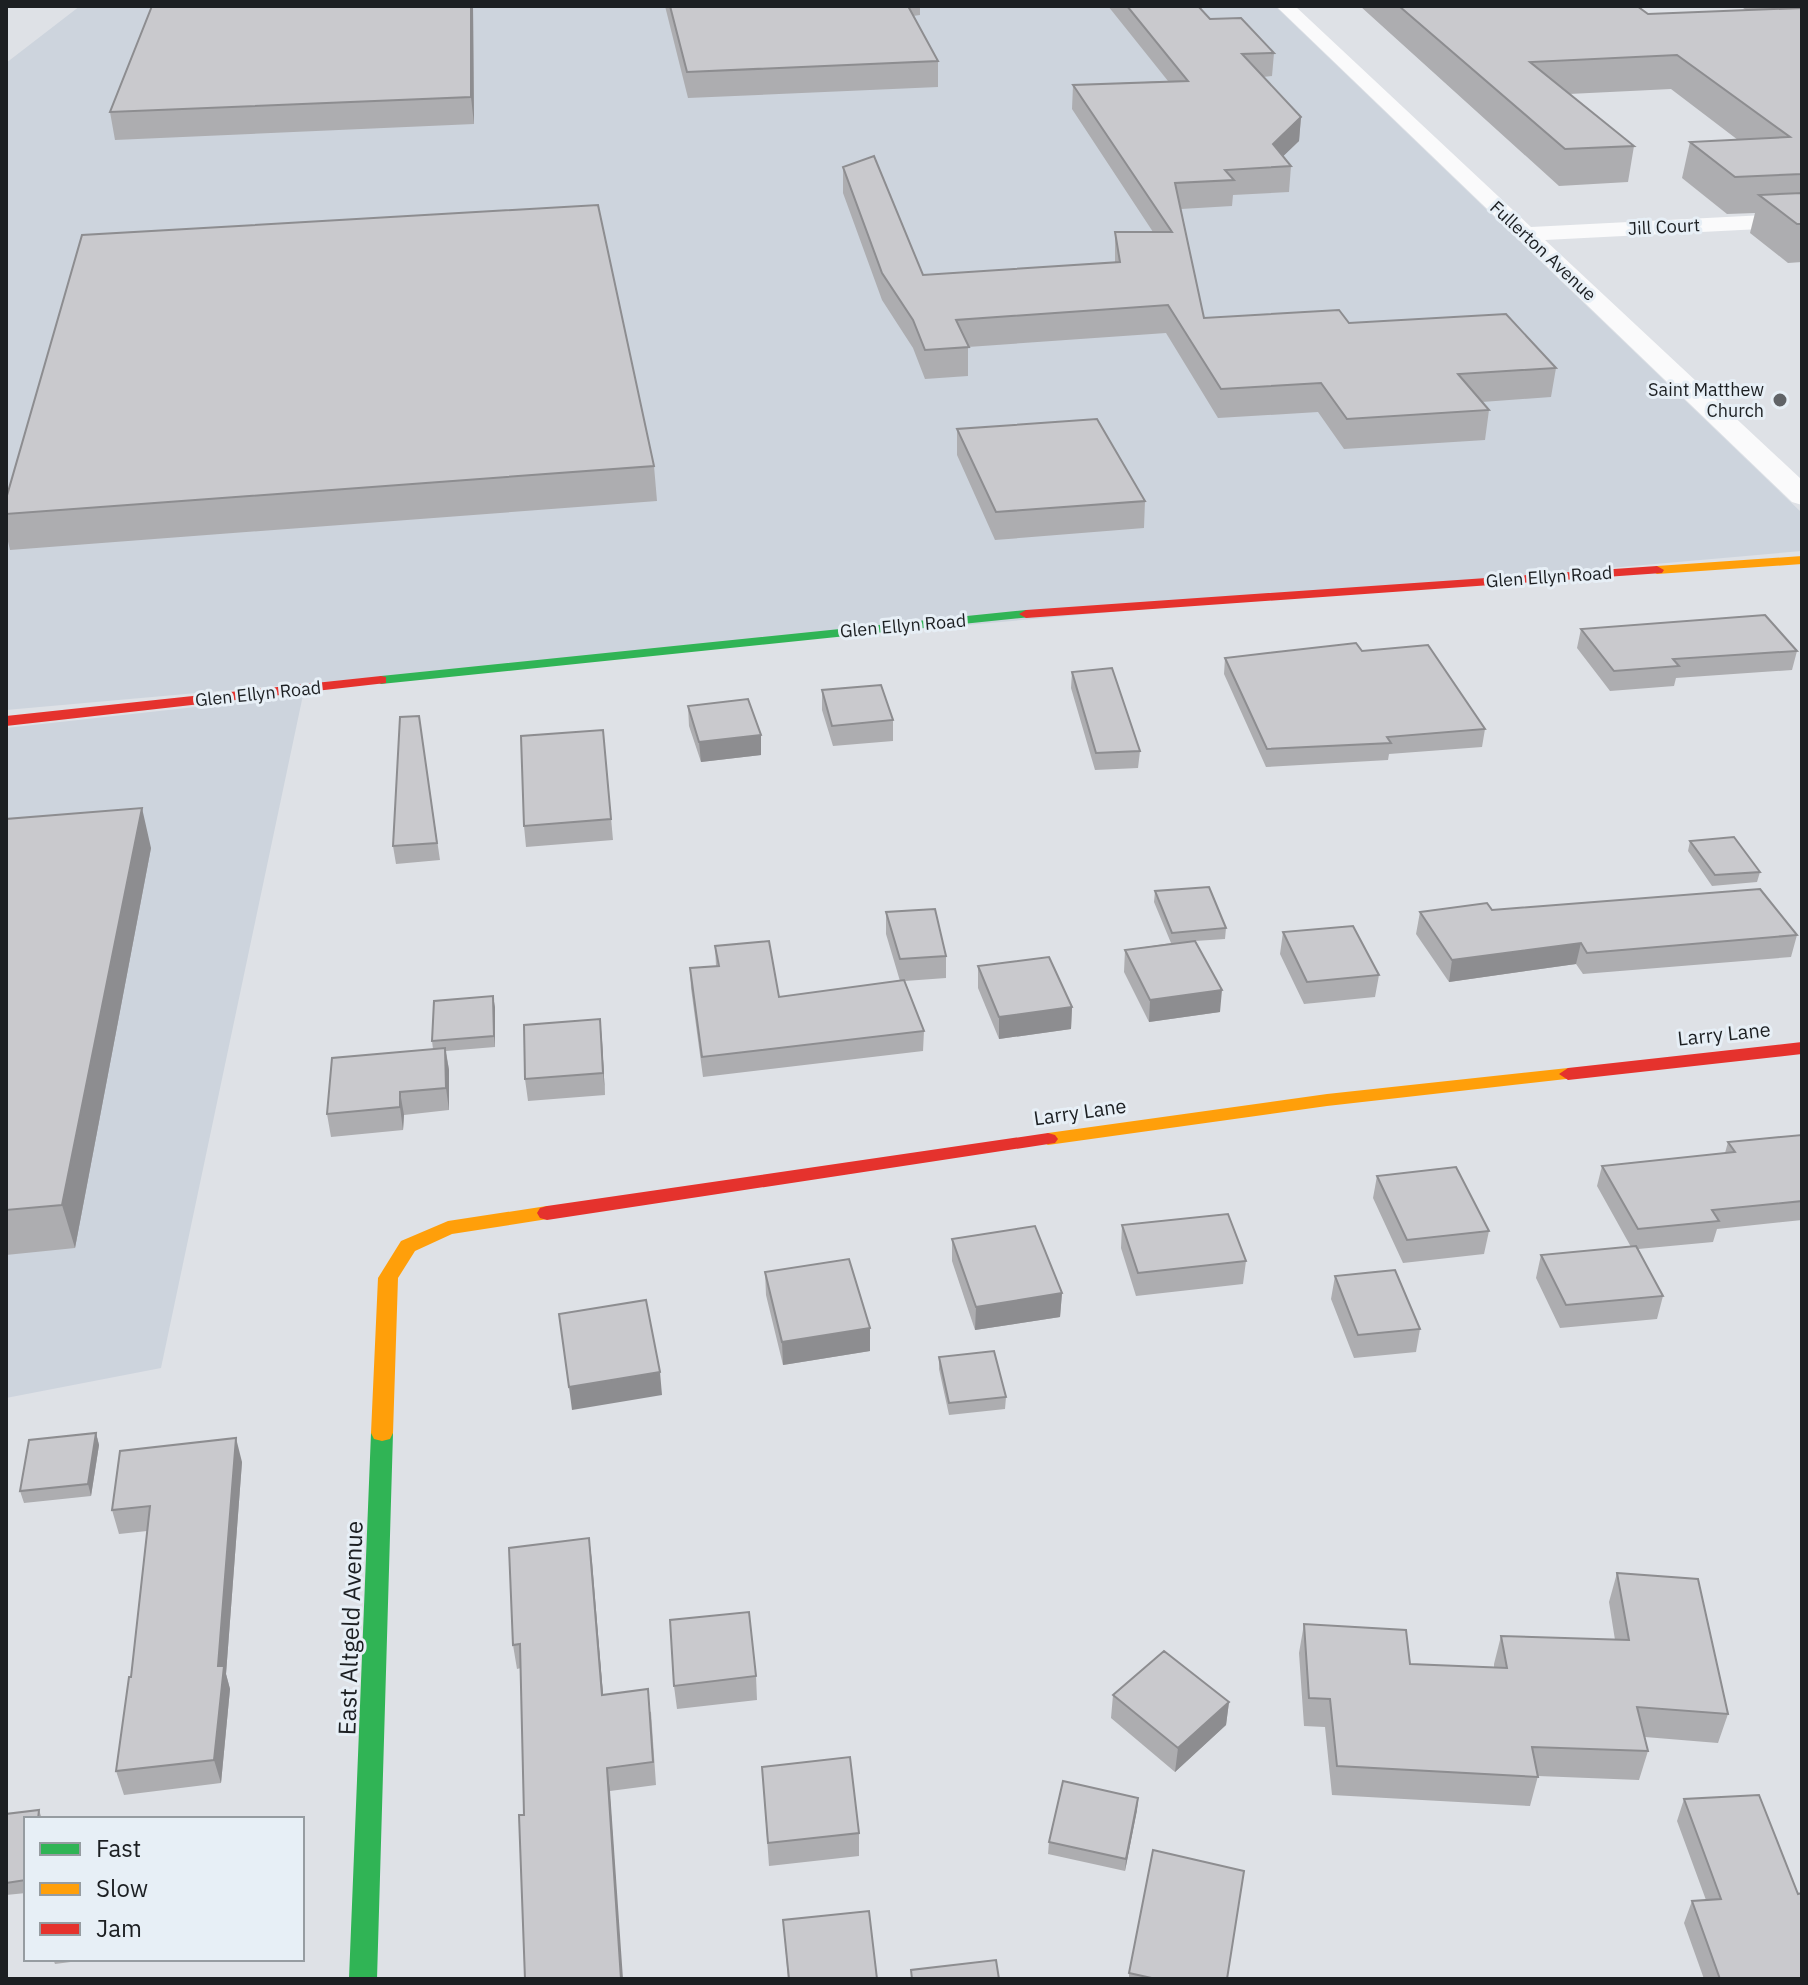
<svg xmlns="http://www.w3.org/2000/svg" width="1808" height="1985" viewBox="0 0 1808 1985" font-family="'IBM Plex Sans',sans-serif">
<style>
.built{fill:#cdd4dd}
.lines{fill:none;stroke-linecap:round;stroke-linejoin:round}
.street{fill:#fafafb;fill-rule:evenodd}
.fast{fill:#30b455;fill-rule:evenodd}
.slow{fill:#ff9f0a;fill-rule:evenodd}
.jam{fill:#e5322d;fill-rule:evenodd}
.wall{fill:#adadb0}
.shaded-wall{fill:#8d8d90}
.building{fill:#c9c9cd;stroke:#8d8d90;stroke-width:2}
.poi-dot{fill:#606367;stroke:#e7eff6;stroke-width:3}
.labels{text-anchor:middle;stroke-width:6;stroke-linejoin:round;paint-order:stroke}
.far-street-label{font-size:18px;fill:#1c1f22;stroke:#e7eff6}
.far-poi-label{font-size:18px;fill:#1c1f22;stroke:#e7eff6;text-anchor:end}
.street-label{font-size:20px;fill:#1c1f22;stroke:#e7eff6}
.near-street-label{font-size:24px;fill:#1c1f22;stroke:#e7eff6}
</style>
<rect width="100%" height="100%" fill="#dee1e6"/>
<!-- built -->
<path class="built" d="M 80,6 L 1275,6 L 1802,513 L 1802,551 L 6,710 L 6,63 Z
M 303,695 L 161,1368 L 6,1398 L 6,728 Z"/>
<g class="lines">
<!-- street -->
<path class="street" d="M 1276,6 L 1295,6 L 1531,227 L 1802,213 L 1802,227 L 1545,240 L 1802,480 L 1802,505 L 1792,502 Z"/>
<!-- fast -->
<path class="fast" d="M 1026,610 L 1031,611 L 1031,617 L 381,684 L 374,680 L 381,676 Z
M 382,1425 L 390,1427 L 393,1433 L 377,1979 L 349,1979 L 371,1433 L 374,1427 Z"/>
<!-- slow -->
<path class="slow" d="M 1802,556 L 1802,564 L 1657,574 L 1650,570 L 1657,566 Z
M 1568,1068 L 1577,1074 L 1575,1078 L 1327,1106 L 1048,1145 L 1038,1139 L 1048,1133 L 1327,1094 Z
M 547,1206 L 554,1208 L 557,1213 L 554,1218 L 452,1234 L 415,1251 L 398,1278 L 393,1433 L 390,1439 L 382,1441 L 374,1439 L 371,1433 L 378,1278 L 401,1241 L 448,1221 Z"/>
<!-- jam -->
<path class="jam" d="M 1657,566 L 1664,570 L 1662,573 L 1026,618 L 1019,614 L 1026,610 Z
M 381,676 L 386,677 L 386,683 L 6,726 L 6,716 Z
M 1802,1042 L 1802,1054 L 1568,1080 L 1559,1074 L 1568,1068 Z
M 1048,1133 L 1055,1135 L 1058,1139 L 1055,1143 L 547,1220 L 540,1218 L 537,1213 L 540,1208 L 547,1206 Z"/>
</g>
<!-- wall -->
<path class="wall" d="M 152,6 L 473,6 L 474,124 L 115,140 L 110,112 Z
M 665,6 L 920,6 L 920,15 L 913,16 L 938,61 L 938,87 L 688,98 Z
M 1108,6 L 1198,6 L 1210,19 L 1274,53 L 1272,76 L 1263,77 L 1301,117 L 1299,141 L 1283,156 L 1291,166 L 1289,192 L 1233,195 L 1232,206 L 1181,209 L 1204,318 L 1349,323 L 1556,368 L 1551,397 L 1482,402 L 1489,410 L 1485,440 L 1344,449 L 1318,412 L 1218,418 L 1166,333 L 968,347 L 968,376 L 925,379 L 913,348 L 882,300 L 843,193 L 843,167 L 923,275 L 1115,262 L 1115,232 L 1153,232 L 1072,109 L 1073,85 L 1168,81 Z
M 1360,6 L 1637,6 L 1648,14 L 1746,10 L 1740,6 L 1802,6 L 1802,262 L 1788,263 L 1750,233 L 1755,213 L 1727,214 L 1682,178 L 1690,142 L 1738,140 L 1671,89 L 1569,94 L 1634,146 L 1628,182 L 1559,186 Z
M 957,429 L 1145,501 L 1144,528 L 995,540 L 957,455 Z
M 654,466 L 657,501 L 10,550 L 6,533 L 6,499 Z
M 1581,629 L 1797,651 L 1792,670 L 1676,678 L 1674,686 L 1610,691 L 1577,648 Z
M 1362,651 L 1485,729 L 1482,747 L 1389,754 L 1388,760 L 1266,767 L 1224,674 L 1225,658 Z
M 1072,672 L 1140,751 L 1138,768 L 1095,770 L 1071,688 Z
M 822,690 L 893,720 L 893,741 L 833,746 L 822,710 Z
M 688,706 L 761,735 L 761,755 L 701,762 L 689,726 Z
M 419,716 L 440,860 L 396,864 L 393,846 Z
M 603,730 L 613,840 L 526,847 L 524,826 Z
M 6,819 L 151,848 L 75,1248 L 6,1255 Z
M 1690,841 L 1760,872 L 1757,882 L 1712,886 L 1688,851 Z
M 1155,891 L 1226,928 L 1225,939 L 1195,941 L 1220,1012 L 1149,1022 L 1124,972 L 1125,950 L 1171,943 L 1154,902 Z
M 1492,910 L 1797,935 L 1791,957 L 1583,974 L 1576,964 L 1449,982 L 1416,934 L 1420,912 Z
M 886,912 L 946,956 L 946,978 L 905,981 L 924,1031 L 923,1051 L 703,1077 L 691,988 L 690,968 L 716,966 L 715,946 L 779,997 L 900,981 L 886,934 Z
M 1283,932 L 1379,975 L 1375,997 L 1304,1004 L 1280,954 Z
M 978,966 L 1072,1007 L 1071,1029 L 999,1039 L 978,988 Z
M 495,1007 L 495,1047 L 446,1051 L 449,1070 L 449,1110 L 404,1115 L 403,1130 L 331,1137 L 327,1114 L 433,1049 L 432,1041 Z
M 602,1041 L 605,1095 L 528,1101 L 525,1079 Z
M 1802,1135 L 1802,1220 L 1717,1229 L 1713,1242 L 1638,1249 L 1663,1296 L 1657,1319 L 1560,1328 L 1536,1278 L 1541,1255 L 1631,1247 L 1597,1186 L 1602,1166 L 1725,1153 L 1728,1142 Z
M 1377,1176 L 1489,1231 L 1484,1254 L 1403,1263 L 1373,1198 Z
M 1122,1225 L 1246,1261 L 1243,1284 L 1136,1296 L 1121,1248 Z
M 952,1239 L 1062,1293 L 1060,1317 L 975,1330 L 952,1261 Z
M 765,1272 L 870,1351 L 783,1365 L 766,1295 Z
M 1335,1276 L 1420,1329 L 1416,1352 L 1354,1358 L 1331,1299 Z
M 939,1357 L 1006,1397 L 1005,1409 L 949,1415 L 939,1369 Z
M 96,1433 L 99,1445 L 91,1496 L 24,1503 L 20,1491 Z
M 242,1462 L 226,1674 L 230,1689 L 221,1783 L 124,1795 L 116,1771 L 131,1677 L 147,1531 L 119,1534 L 112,1510 Z
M 589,1538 L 603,1694 L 651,1712 L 656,1785 L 610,1791 L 524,1815 L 521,1668 L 517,1669 L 513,1645 Z
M 1617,1573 L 1728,1714 L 1718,1743 L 1645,1737 L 1648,1751 L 1639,1780 L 1538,1776 L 1530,1806 L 1332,1795 L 1325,1727 L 1304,1726 L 1299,1653 L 1304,1624 L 1410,1664 L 1494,1667 L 1494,1664 L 1501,1636 L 1615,1640 L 1609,1602 Z
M 756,1676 L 757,1700 L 677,1709 L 674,1686 Z
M 1113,1695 L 1229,1702 L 1226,1725 L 1175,1772 L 1111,1718 Z
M 762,1767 L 859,1833 L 859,1856 L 769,1866 Z
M 1138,1798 L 1137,1810 L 1125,1871 L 1048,1854 L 1049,1842 Z
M 1684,1799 L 1798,1894 L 1802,1979 L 1704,1979 L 1684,1923 L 1692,1901 L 1706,1900 L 1677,1821 Z
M 39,1810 L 42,1819 L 26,1819 L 26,1893 L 6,1895 L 6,1814 Z
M 783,1920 L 877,1979 L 788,1979 Z
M 53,1959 L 94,1959 L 55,1964 Z
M 1129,1973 L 1227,1979 L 1129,1979 Z"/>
<!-- shaded-wall -->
<path class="shaded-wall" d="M 471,6 L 473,6 L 474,124 L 471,97 Z
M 1301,117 L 1299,141 L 1272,167 L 1273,144 Z
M 761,735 L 761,755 L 701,762 L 699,742 Z
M 142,808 L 151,848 L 75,1248 L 62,1205 Z
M 1581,943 L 1576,964 L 1449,982 L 1452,960 Z
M 1222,990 L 1220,1012 L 1149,1022 L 1150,1000 Z
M 493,996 L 495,1007 L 495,1047 L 494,1036 Z
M 1072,1007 L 1071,1029 L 999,1039 L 999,1017 Z
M 600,1019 L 602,1041 L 605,1095 L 603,1073 Z
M 445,1048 L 449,1070 L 449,1110 L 446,1088 Z
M 400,1092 L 404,1115 L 403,1130 L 400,1107 Z
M 1062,1293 L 1060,1317 L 975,1330 L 976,1307 Z
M 870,1328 L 870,1351 L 783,1365 L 782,1342 Z
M 660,1372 L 662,1395 L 572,1410 L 569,1387 Z
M 96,1433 L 99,1445 L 91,1496 L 88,1484 Z
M 236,1438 L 242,1462 L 226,1674 L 230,1689 L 221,1783 L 214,1760 L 218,1666 Z
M 589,1538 L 592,1561 L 605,1718 L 602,1695 Z
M 1229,1702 L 1226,1725 L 1175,1772 L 1178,1748 Z
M 607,1768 L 610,1791 L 623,1979 L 621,1979 Z
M 1138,1798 L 1137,1810 L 1125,1871 L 1126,1859 Z"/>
<!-- building -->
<path class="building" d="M 152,6 L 471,6 L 471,97 L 110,112 Z
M 670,6 L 908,6 L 938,61 L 687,72 Z
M 1127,6 L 1198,6 L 1210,19 L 1241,18 L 1274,53 L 1242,54 L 1301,117 L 1273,144 L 1291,166 L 1225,170 L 1234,180 L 1175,183 L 1204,318 L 1339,310 L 1349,323 L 1506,314 L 1556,368 L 1458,374 L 1489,410 L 1347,419 L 1321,383 L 1221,389 L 1168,305 L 956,320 L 969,347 L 925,350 L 913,320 L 882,273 L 843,167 L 874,156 L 923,275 L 1120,262 L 1115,232 L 1172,232 L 1073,85 L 1188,81 Z
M 1399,6 L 1637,6 L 1648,14 L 1801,8 L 1798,6 L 1802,6 L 1802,174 L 1735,177 L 1690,142 L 1790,137 L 1677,55 L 1530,62 L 1634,146 L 1565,149 Z
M 1802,193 L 1802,224 L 1797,224 L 1759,195 Z
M 598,205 L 654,466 L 6,514 L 6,499 L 82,235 Z
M 1097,419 L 1145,501 L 996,512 L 957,429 Z
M 1765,615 L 1797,651 L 1673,659 L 1679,666 L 1614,671 L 1581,629 Z
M 1356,643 L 1362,651 L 1428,645 L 1485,729 L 1387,737 L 1391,743 L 1267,749 L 1225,658 Z
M 1112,668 L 1140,751 L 1096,753 L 1072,672 Z
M 881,685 L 893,720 L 832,726 L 822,690 Z
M 748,699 L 761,735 L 699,742 L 688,706 Z
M 419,716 L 437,843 L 393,846 L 400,717 Z
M 603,730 L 611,819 L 524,826 L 521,736 Z
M 142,808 L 62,1205 L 6,1210 L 6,819 Z
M 1734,837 L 1760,872 L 1715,875 L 1690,841 Z
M 1209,887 L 1226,928 L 1172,933 L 1155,891 Z
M 1760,889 L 1797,935 L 1587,953 L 1581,943 L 1452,960 L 1420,912 L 1487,903 L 1492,910 Z
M 935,909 L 946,956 L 900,959 L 886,912 Z
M 1353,926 L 1379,975 L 1307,982 L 1283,932 Z
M 769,941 L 779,997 L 904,980 L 924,1031 L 702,1057 L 690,968 L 719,966 L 715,946 Z
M 1195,941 L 1222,990 L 1150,1000 L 1125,950 Z
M 1049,957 L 1072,1007 L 999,1017 L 978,966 Z
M 493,996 L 494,1036 L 432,1041 L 434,1001 Z
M 600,1019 L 603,1073 L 525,1079 L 524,1025 Z
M 445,1048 L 446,1088 L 400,1092 L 400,1107 L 327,1114 L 332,1058 Z
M 1802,1135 L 1802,1201 L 1712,1210 L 1719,1221 L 1638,1229 L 1602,1166 L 1735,1152 L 1728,1142 Z
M 1456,1167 L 1489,1231 L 1407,1240 L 1377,1176 Z
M 1228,1214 L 1246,1261 L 1138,1273 L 1122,1225 Z
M 1035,1226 L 1062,1293 L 976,1307 L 952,1239 Z
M 1636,1246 L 1663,1296 L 1566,1305 L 1541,1255 Z
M 849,1259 L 870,1328 L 782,1342 L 765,1272 Z
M 1395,1270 L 1420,1329 L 1358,1335 L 1335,1276 Z
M 646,1300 L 660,1372 L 569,1387 L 559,1314 Z
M 994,1351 L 1006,1397 L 949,1403 L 939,1357 Z
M 96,1433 L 88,1484 L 20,1491 L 29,1440 Z
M 236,1438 L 218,1666 L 224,1666 L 214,1760 L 116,1771 L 129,1677 L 131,1677 L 150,1506 L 112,1510 L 120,1451 Z
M 589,1538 L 602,1695 L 648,1689 L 653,1762 L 607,1768 L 621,1979 L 525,1979 L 519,1815 L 524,1815 L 520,1644 L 513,1645 L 509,1548 Z
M 1617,1573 L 1698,1579 L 1728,1714 L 1637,1707 L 1648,1751 L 1532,1747 L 1538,1777 L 1337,1766 L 1330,1699 L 1309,1698 L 1304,1624 L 1406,1630 L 1410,1664 L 1507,1668 L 1501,1636 L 1629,1640 Z
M 749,1612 L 756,1676 L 674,1686 L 670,1620 Z
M 1164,1651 L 1229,1702 L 1178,1748 L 1113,1695 Z
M 850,1757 L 859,1833 L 768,1843 L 762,1767 Z
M 1063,1781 L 1138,1798 L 1126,1859 L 1049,1842 Z
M 1759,1795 L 1798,1894 L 1802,1893 L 1802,1979 L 1720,1979 L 1692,1901 L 1721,1899 L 1684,1799 Z
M 39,1810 L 38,1819 L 26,1819 L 26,1880 L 6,1883 L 6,1814 Z
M 1153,1850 L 1244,1871 L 1227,1979 L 1156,1979 L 1129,1973 Z
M 869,1911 L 877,1979 L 789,1979 L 783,1920 Z
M 996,1960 L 999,1979 L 912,1979 L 911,1970 Z"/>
<!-- markers -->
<circle class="poi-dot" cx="1780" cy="400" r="8"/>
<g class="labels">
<!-- far-street labels -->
<g class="far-street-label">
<text transform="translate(1664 227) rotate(-3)" y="6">Jill Court</text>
<text transform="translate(1543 251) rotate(43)" y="6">Fullerton Avenue</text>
<text transform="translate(1549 577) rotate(-4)" y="6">Glen Ellyn Road</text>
<text transform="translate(903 626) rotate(-5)" y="6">Glen Ellyn Road</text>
<text transform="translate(258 694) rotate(-6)" y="6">Glen Ellyn Road</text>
</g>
<!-- far-poi labels -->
<g class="far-poi-label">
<text x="1764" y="396">Saint Matthew<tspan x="1764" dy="21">Church</tspan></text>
</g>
<!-- street labels -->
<g class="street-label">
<text transform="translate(1724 1034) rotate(-6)" y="7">Larry Lane</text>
<text transform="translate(1080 1112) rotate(-8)" y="7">Larry Lane</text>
</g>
<!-- near-street labels -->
<g class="near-street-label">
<text transform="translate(351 1628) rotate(-88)" y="8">East Altgeld Avenue</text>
</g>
</g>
<!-- border -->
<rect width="1808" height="1985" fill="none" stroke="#1c1f22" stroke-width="16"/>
<!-- legend -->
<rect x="24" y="1817" width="280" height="144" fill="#e7eff6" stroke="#969ca1" stroke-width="2"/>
<rect x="40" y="1843" width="40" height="12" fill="#30b455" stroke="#969ca1" stroke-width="2"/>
<text x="96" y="1857" font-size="24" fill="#1c1f22">Fast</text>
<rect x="40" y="1883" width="40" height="12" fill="#ff9f0a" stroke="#969ca1" stroke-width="2"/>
<text x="96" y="1897" font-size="24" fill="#1c1f22">Slow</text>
<rect x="40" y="1923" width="40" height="12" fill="#e5322d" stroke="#969ca1" stroke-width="2"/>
<text x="96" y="1937" font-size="24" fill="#1c1f22">Jam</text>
</svg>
